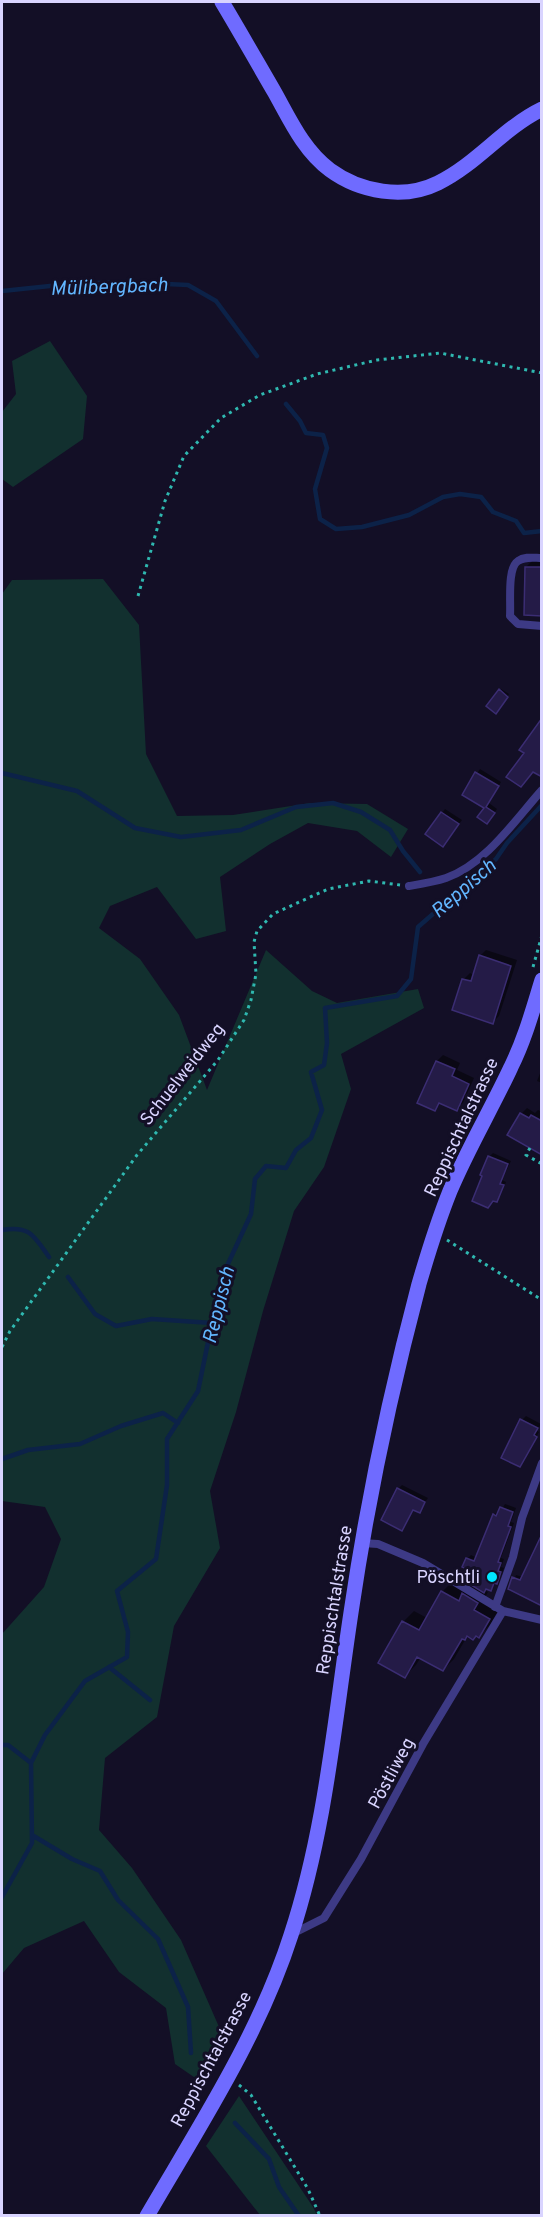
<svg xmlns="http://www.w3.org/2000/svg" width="543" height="2217" viewBox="0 0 543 2217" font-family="Overpass,sans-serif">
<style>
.green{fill:#12302f}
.shadow{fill:#0007}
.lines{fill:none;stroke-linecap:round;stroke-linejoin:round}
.stream{stroke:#0c2248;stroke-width:4.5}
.building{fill:#241b47;stroke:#3b2d73;stroke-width:1.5}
.path{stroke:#2fb8b0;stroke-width:3;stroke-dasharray:3 4.5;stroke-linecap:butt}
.lane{stroke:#3d3a85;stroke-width:8}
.secondary{stroke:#6f6bff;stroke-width:15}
.poi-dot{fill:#00e5ff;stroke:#130f26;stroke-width:2}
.labels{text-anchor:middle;stroke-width:6;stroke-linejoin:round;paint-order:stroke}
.street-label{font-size:18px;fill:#d9d4ff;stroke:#130f26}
.poi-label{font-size:18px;fill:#d9d4ff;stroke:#130f26;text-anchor:end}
.water-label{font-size:20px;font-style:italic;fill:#62b6ff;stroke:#130f26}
</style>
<rect width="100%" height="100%" fill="#130f26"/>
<!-- green -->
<path class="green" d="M 50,341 L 87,396 L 83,439 L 13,487 L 2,479 L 2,412 L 16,394 L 12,361 Z
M 103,579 L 139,625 L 146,754 L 177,816 L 233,815 L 310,803 L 367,804 L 408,829 L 391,857 L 357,831 L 308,823 L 270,844 L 220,877 L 226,931 L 196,939 L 157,887 L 110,906 L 99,928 L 140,959 L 179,1015 L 207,1090 L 266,950 L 312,991 L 337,1003 L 418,989 L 424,1008 L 341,1054 L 351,1089 L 324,1167 L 294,1211 L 263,1311 L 236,1412 L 210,1491 L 220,1548 L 174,1626 L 157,1717 L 105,1758 L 99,1830 L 132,1868 L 181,1940 L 223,2036 L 204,2084 L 175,2064 L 166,2008 L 119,1972 L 84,1921 L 24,1948 L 2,1974 L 2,1634 L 44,1587 L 61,1539 L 45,1507 L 2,1501 L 2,594 L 12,580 Z
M 239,2096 L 313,2207 L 317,2215 L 260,2215 L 206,2146 Z"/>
<!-- shadow -->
<path class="shadow" d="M 532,561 L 542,561 L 542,614 L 526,567 Z
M 501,689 L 509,694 L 496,712 L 488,706 Z
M 480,769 L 501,782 L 489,803 L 497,809 L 490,819 L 486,808 L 464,794 Z
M 445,809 L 462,820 L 447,841 L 442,813 Z
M 486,950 L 517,960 L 499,1016 L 493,1022 L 464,979 L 470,973 L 474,975 L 480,956 Z
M 443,1055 L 460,1063 L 457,1070 L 474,1078 L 463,1103 L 456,1109 L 442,1102 L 435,1109 L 437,1061 Z
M 542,1068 L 542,1083 L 537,1081 Z
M 527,1108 L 535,1113 L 538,1110 L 542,1112 L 542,1153 L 521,1114 Z
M 493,1153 L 511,1161 L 502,1180 L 506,1182 L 500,1197 L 497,1200 L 495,1200 L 490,1206 L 474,1200 L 489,1157 Z
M 526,1416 L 541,1424 L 537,1431 L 539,1432 L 519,1466 L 522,1420 Z
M 402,1485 L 428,1498 L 419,1511 L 414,1509 L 402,1529 L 398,1489 Z
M 505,1504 L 516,1508 L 511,1522 L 514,1523 L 501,1558 L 504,1559 L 501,1567 L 504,1568 L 500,1578 L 490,1589 L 481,1588 L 488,1592 L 484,1599 L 500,1607 L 490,1625 L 479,1636 L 468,1635 L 454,1659 L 443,1670 L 421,1657 L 416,1665 L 405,1676 L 403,1622 L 414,1611 L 427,1618 L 442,1592 L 453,1581 L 468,1589 L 473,1584 L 472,1571 L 467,1559 L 471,1555 L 477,1558 L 494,1515 L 498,1511 L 500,1512 Z
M 516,1575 L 523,1577 L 542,1604 L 510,1589 Z"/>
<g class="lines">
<!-- stream -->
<path class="stream" d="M 2,291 L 69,284 L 124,282 L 188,285 L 216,301 L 257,356
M 286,404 L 300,421 L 306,433 L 323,435 L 327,448 L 315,489 L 320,519 L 336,529 L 362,527 L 409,515 L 443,497 L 460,494 L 481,497 L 493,512 L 516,521 L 524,533 L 542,531
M 2,773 L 77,791 L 135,828 L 181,837 L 241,830 L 296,807 L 333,803 L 361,812 L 390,830 L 403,851 L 420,872
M 2,1230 C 30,1225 34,1236 49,1257
M 68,1277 L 95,1314 L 116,1326 L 152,1319 L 212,1323
M 2,1459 L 28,1450 L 80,1444 L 121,1426 L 163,1413 L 178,1423
M 109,1667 L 150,1700
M 2,1745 L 8,1745 L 31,1763
M 32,1835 L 72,1859 L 100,1871 L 118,1900 L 158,1939 L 188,2007 L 191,2053
M 2,1897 L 32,1843 L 31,1763 L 45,1735 L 85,1681 L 127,1657 L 128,1632 L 117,1591 L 156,1559 L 167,1485 L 167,1439 L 198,1391 L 221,1279 L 251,1214 L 255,1179 L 266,1166 L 286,1168 L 296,1150 L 311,1138 L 322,1110 L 311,1072 L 324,1065 L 327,1043 L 325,1008 L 397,996 L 411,979 L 418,927 L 496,859 L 507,843 L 542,805
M 235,2123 L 269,2159 L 279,2187 L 299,2216"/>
</g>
<!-- building -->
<path class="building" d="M 525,567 L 542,567 L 542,616 L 524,615 Z
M 499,689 L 508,697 L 496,714 L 486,706 Z
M 542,718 L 542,777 L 533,772 L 521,787 L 506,777 L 524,753 L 519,750 Z
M 475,772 L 499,786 L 486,807 L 495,813 L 487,824 L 477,817 L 484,808 L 462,795 Z
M 441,812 L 459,824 L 443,847 L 425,834 Z
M 479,955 L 511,966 L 493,1024 L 452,1010 L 462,979 L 471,981 Z
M 436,1061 L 455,1069 L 452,1076 L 469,1084 L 457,1111 L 439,1103 L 435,1111 L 417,1103 Z
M 520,1113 L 529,1118 L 531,1115 L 542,1121 L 542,1155 L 507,1135 Z
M 488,1156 L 508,1164 L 500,1184 L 504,1185 L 497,1202 L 493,1201 L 488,1208 L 472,1201 L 482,1176 L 480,1175 Z
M 520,1419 L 538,1428 L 534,1435 L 537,1437 L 520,1467 L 501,1458 Z
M 397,1488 L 425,1502 L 420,1513 L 413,1510 L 402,1531 L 381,1520 Z
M 500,1507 L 513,1512 L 508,1526 L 511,1527 L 498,1562 L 501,1563 L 498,1571 L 501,1572 L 497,1584 L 494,1583 L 491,1591 L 486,1589 L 484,1593 L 466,1582 L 470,1571 L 462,1567 L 466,1558 L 474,1561 L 493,1514 L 496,1516 Z
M 542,1534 L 542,1606 L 508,1589 L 512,1577 L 520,1580 Z
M 441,1591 L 459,1601 L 462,1593 L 478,1603 L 474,1610 L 490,1619 L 479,1638 L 476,1636 L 473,1640 L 467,1636 L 465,1640 L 462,1639 L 443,1671 L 417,1657 L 405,1678 L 378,1663 L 402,1621 L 419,1630 Z"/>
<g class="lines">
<!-- path -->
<path class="path" d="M 138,596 L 165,501 L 184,456 L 221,418 L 260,395 L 317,374 L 377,360 L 440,353 L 542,373
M 533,967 L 542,935
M 530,1148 L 526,1155 L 542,1164
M 542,1210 L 542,1211
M 447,1240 L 542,1300
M 2,1347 L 10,1331 L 137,1155 L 218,1060 L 244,1020 L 251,1000 L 256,974 L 254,942 L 257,931 L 273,914 L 328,889 L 369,881 L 400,885
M 339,1579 L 344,1550
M 239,2085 L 251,2095 L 308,2189 L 320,2216"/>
<!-- lane -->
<path class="lane" d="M 542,558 C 534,558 525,556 518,561 C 507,568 511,602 510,616 L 518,624 L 542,626
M 409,886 C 421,884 434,882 446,878 C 486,864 515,820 542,790
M 362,1543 L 378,1544 L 423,1563 L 503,1611 L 542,1620
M 495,1607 L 513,1557 L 522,1518 L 542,1463
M 292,1934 L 324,1918 L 361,1859 L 423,1744 L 503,1611"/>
<!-- secondary -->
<path class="secondary" d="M 222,2 C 240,32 257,62 275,93 C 290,120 304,151 330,170 C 360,192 404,200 438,183 C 477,164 503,128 542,109
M 147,2216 C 200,2125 259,2035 291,1935 C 326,1829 335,1716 352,1606 C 368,1498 391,1390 419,1284 C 428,1253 438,1221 450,1191 C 468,1148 492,1108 511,1067 C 525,1039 533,1009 542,980"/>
</g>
<!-- markers -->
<circle class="poi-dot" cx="492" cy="1577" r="6"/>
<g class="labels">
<!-- street labels -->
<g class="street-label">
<text transform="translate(182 1074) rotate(-52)" y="6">Schuelweidweg</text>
<text transform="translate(461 1127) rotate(-65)" y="6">Reppischtalstrasse</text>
<text transform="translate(334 1600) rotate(-81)" y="6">Reppischtalstrasse</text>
<text transform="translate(391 1773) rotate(-62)" y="6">Pöstliweg</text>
<text transform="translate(211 2059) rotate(-62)" y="6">Reppischtalstrasse</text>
</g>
<!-- poi labels -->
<g class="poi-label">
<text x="480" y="1583">Pöschtli</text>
</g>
<!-- water labels -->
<g class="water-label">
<text transform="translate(109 286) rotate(-2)" y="7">Mülibergbach</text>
<text transform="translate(463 888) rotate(-41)" y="7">Reppisch</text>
<text transform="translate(218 1305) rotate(-76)" y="7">Reppisch</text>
</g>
</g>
<!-- border -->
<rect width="543" height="2217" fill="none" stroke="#d9d4ff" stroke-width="6"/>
</svg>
